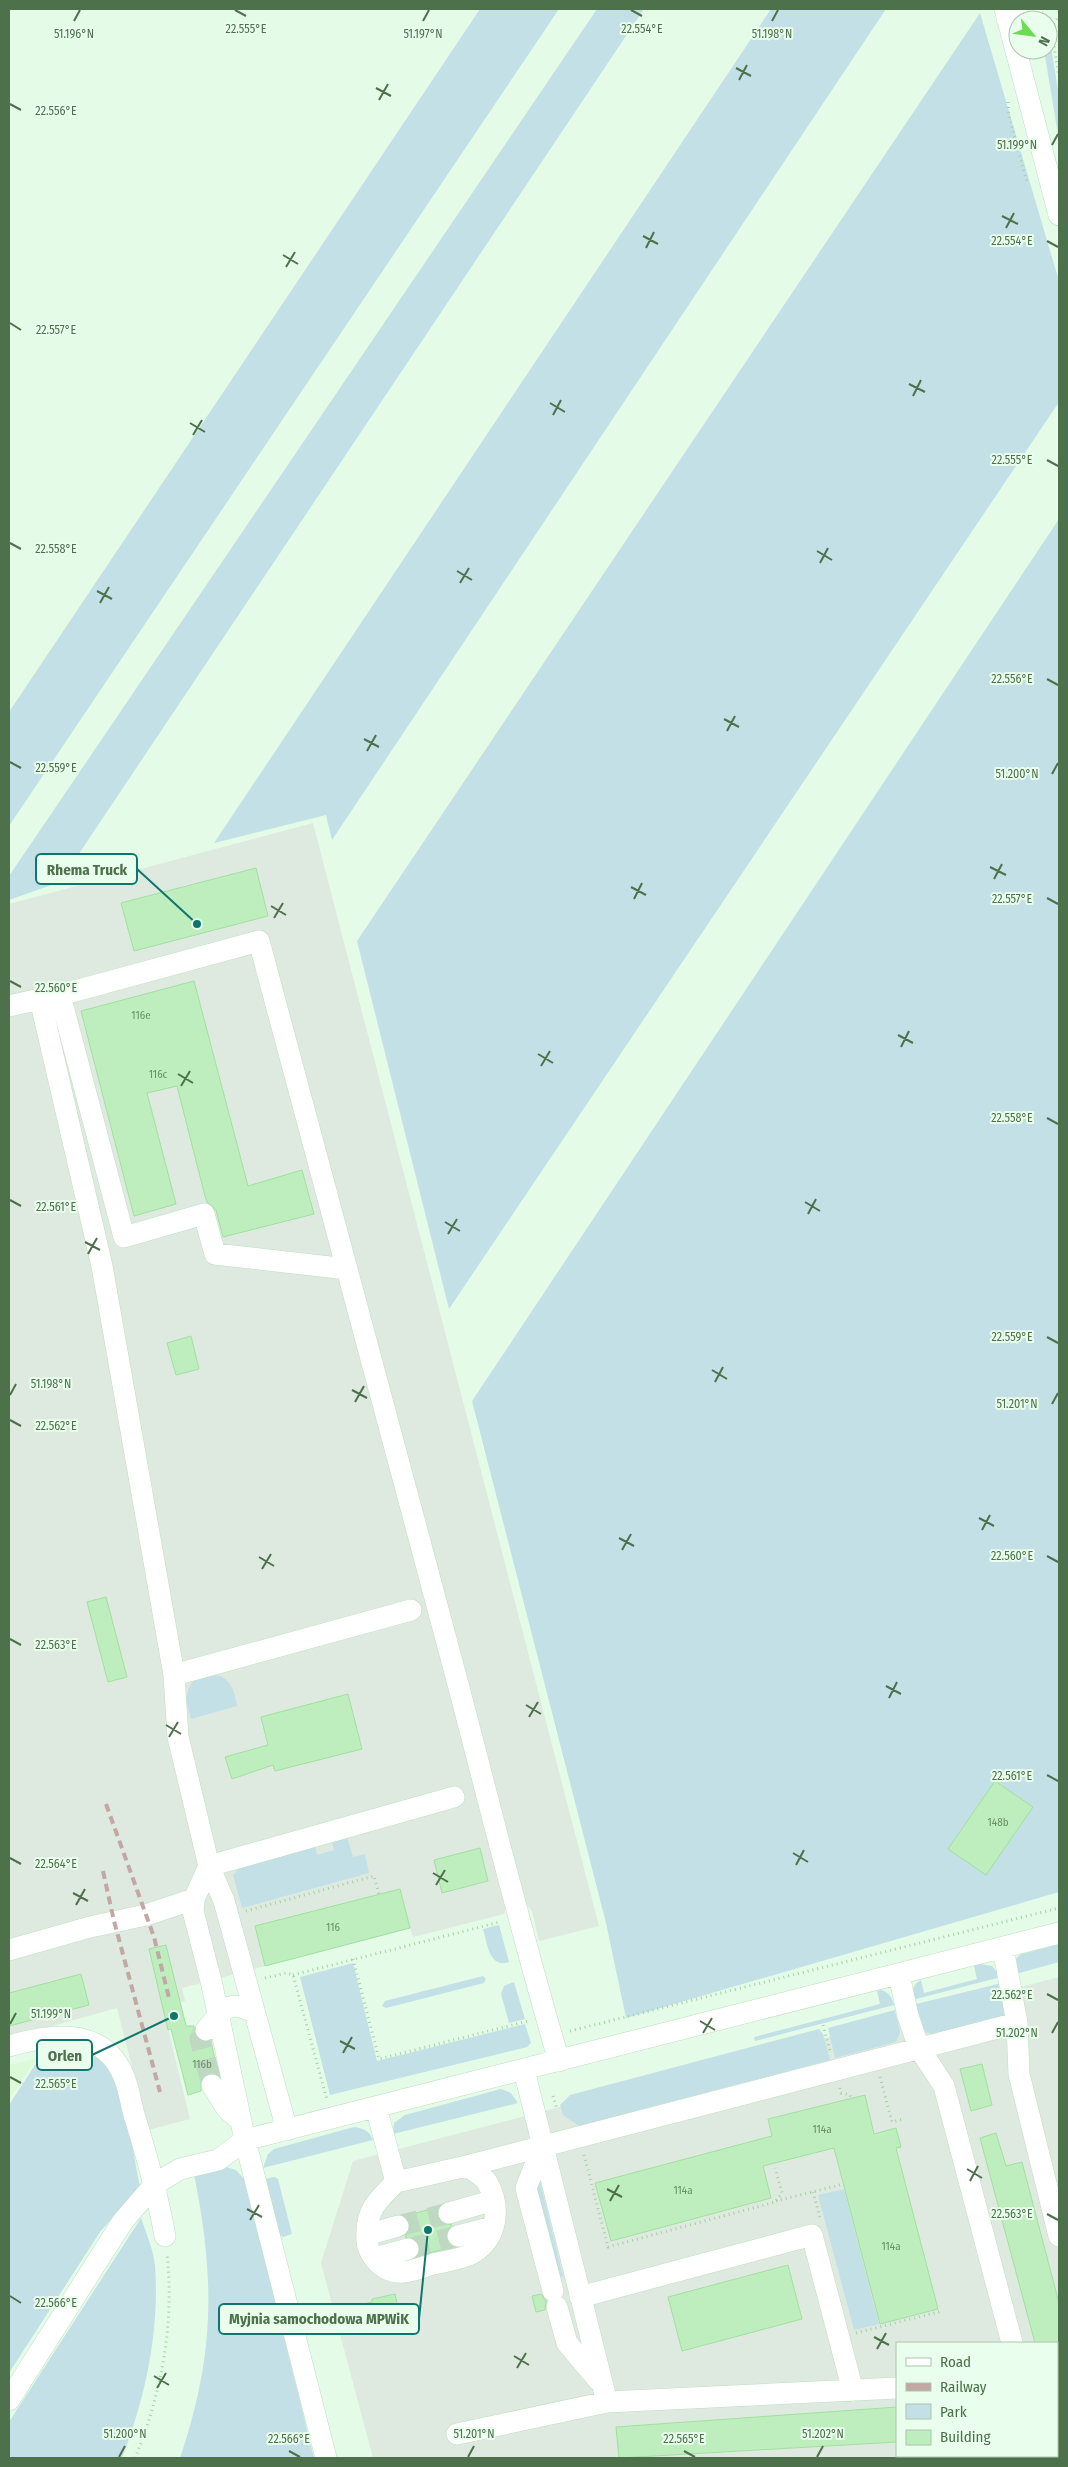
<svg xmlns="http://www.w3.org/2000/svg" width="1068" height="2467" viewBox="0 0 1068 2467" font-family="'Fira Sans Condensed',sans-serif">
<style>
.commercial{fill:#dcfad8}
.industrial{fill:#deeadf;fill-rule:evenodd}
.green{fill:#c3e0e7}
.building{fill:#beeebd;stroke:#a0e09f}
.lines{fill:none;stroke-linecap:round;stroke-linejoin:round}
.minor-tunnel{stroke:#bed8c1;stroke-width:21;stroke-dasharray:21 11;stroke-linecap:butt}
.minor-casing{stroke:#c0dec2;stroke-width:22}
.path{stroke:#a1d3a0;stroke-width:3;stroke-dasharray:1 4;stroke-linecap:butt}
.minor{stroke:#fff;stroke-width:21}
.rail{stroke:#c3a7a3;stroke-width:4;stroke-dasharray:8 5;stroke-linecap:butt}
.ticks{fill:none;stroke:#4d714b;stroke-width:2}
.labels{text-anchor:middle;stroke-width:4;stroke-linejoin:round;paint-order:stroke}
.number-label{font-size:11px;fill:#699068}
.ticks-label{font-size:12px;text-anchor:middle;fill:#4d714b;stroke:#e9feed;stroke-width:4;stroke-linejoin:round;paint-order:stroke}
.leader{fill:none;stroke:#0f766e;stroke-width:2}
.callout-dot{fill:#0f766e;stroke:#e9feed;stroke-width:2}
.callout{fill:#e9feed;stroke:#0f766e;stroke-width:2}
.callout-label{font-size:15px;text-anchor:middle;font-weight:bold;fill:#4d714b}
</style>
<rect width="100%" height="100%" fill="#e4fbe8"/>
<!-- commercial -->
<path class="commercial" d="M 36,2059 L 9,2099 L 9,2065 Z"/>
<!-- industrial -->
<path class="industrial" d="M 313,823 L 599,1926 L 539,1941 L 532,1911 L 525,1903 L 506,1908 L 504,1914 L 413,1937 L 410,1928 L 182,1988 L 185,2001 L 163,2008 L 190,2119 L 148,2130 L 117,2008 L 9,2038 L 9,904 Z
M 1059,1977 L 1059,2458 L 373,2458 L 321,2263 L 353,2161 ZM 897,2343 L 1057,2343 L 1057,2456 L 897,2456 Z"/>
<!-- green -->
<path class="green" d="M 480,9 L 559,9 L 9,826 L 9,712 Z
M 597,9 L 644,9 L 60,882 L 9,900 L 9,876 Z
M 771,9 L 886,9 L 332,840 L 326,815 L 214,843 Z
M 980,13 L 1059,281 L 1059,402 L 449,1309 L 357,941 Z
M 1048,47 L 1051,47 L 1059,96 L 1059,141 L 1044,50 L 1048,50 Z
M 1059,519 L 1059,1892 L 626,2018 L 606,1923 L 472,1401 Z
M 212,1674 C 231,1677 234,1689 237,1706 L 191,1719 C 186,1702 183,1692 196,1678 Z
M 331,1837 L 347,1837 L 353,1857 L 365,1854 L 369,1873 L 242,1908 L 233,1875 L 241,1866 L 315,1845 L 317,1855 L 334,1850 Z
M 499,1925 L 509,1962 C 489,1969 487,1942 483,1929 Z
M 1059,1944 L 1059,1962 L 1012,1975 L 1011,1963 L 1021,1954 Z
M 353,1963 L 377,2061 L 525,2024 L 531,2043 L 527,2047 L 330,2095 L 300,1977 Z
M 980,1964 L 992,1966 L 1001,1977 L 912,2000 C 912,1991 912,1985 921,1980 L 924,1993 L 977,1979 L 974,1966 Z
M 483,1976 L 486,1979 L 484,1983 L 386,2008 L 382,2006 L 385,2001 Z
M 514,1982 L 525,2019 L 509,2023 L 501,1994 L 504,1986 Z
M 1002,1983 L 1007,2011 L 1003,2018 L 933,2034 L 922,2031 L 912,2005 Z
M 880,1990 C 888,1991 892,1997 894,2005 L 755,2041 L 754,2037 L 880,2004 L 877,1991 Z
M 895,2010 L 900,2032 L 896,2042 L 835,2058 L 828,2028 Z
M 819,2029 L 823,2034 L 830,2060 L 579,2126 L 563,2115 L 560,2105 L 570,2095 Z
M 62,2044 C 73,2047 90,2049 99,2055 C 122,2070 134,2158 140,2186 L 100,2232 L 9,2373 L 9,2105 L 48,2045 Z
M 501,2089 L 511,2093 L 518,2103 L 393,2134 L 394,2123 L 405,2115 Z
M 354,2127 C 363,2128 370,2131 373,2140 L 263,2168 L 268,2154 L 274,2149 Z
M 226,2167 L 236,2170 L 245,2180 L 314,2458 L 180,2458 C 215,2355 215,2279 194,2174 Z
M 274,2177 L 278,2179 L 292,2234 L 283,2237 L 279,2234 L 265,2179 Z
M 540,2182 L 563,2276 L 555,2278 L 532,2184 Z
M 844,2189 L 879,2324 L 854,2330 L 818,2195 Z
M 141,2218 C 146,2233 154,2251 155,2266 C 160,2330 145,2399 122,2458 L 9,2458 L 9,2422 Z"/>
<!-- building -->
<path class="building" d="M 256,868 L 268,916 L 134,951 L 121,903 Z
M 194,981 L 248,1186 L 302,1170 L 314,1214 L 223,1237 L 216,1210 L 207,1202 L 205,1196 L 177,1086 L 147,1093 L 176,1204 L 134,1216 L 81,1011 Z
M 191,1336 L 199,1369 L 176,1375 L 167,1343 Z
M 106,1597 L 127,1677 L 108,1682 L 87,1602 Z
M 348,1694 L 362,1749 L 275,1771 L 273,1765 L 232,1779 L 225,1757 L 268,1745 L 261,1717 Z
M 995,1781 L 1033,1807 L 986,1875 L 948,1849 Z
M 480,1848 L 488,1881 L 442,1893 L 434,1860 Z
M 400,1889 L 410,1928 L 265,1966 L 255,1926 Z
M 166,1945 L 186,2026 L 194,2026 L 194,2034 L 198,2040 L 204,2042 L 211,2041 L 218,2074 L 211,2073 L 205,2075 L 201,2080 L 201,2091 L 188,2095 L 171,2029 L 168,2030 L 149,1949 Z
M 81,1974 L 89,2005 L 9,2026 L 9,1993 Z
M 982,2064 L 992,2105 L 971,2111 L 960,2069 Z
M 865,2095 L 874,2134 L 896,2128 L 901,2147 L 896,2148 L 938,2309 L 880,2324 L 834,2148 L 763,2166 L 771,2198 L 611,2241 L 595,2183 L 772,2136 L 768,2119 Z
M 996,2133 L 1006,2166 L 1022,2162 L 1059,2303 L 1059,2343 L 1035,2343 L 980,2138 Z
M 438,2207 L 437,2216 L 440,2222 L 452,2225 L 446,2232 L 446,2239 L 452,2247 L 418,2256 L 420,2246 L 417,2241 L 405,2237 L 410,2229 L 410,2223 L 405,2216 Z
M 788,2265 L 802,2319 L 682,2351 L 668,2297 Z
M 395,2294 L 399,2312 L 367,2318 L 368,2323 L 343,2329 L 339,2310 L 372,2302 L 372,2299 Z
M 541,2294 L 546,2301 L 545,2310 L 536,2312 L 532,2296 Z
M 897,2407 L 897,2442 L 619,2458 L 616,2427 Z"/>
<g class="lines">
<!-- minor-tunnel -->
<path class="minor-tunnel" d="M 206,2030 L 200,2039 L 212,2085
M 398,2226 L 449,2213
M 408,2249 L 458,2236"/>
<defs>
<path id="minor" d="M 1005,9 L 1059,215
M 1007,19 L 1032,9
M 9,1006 L 40,999 L 102,1266 L 174,1675 L 178,1737 L 209,1866 L 224,1901 L 287,2130
M 347,1269 L 215,1254 L 204,1214 L 124,1237 L 60,995 L 259,941 C 325,1188 392,1436 458,1684 C 491,1810 522,1936 559,2061
M 174,1675 L 411,1610
M 209,1866 L 194,1899 L 193,1911 L 211,1981 L 245,2140 L 326,2458
M 209,1866 L 454,1797
M 1003,1948 L 1017,2023 L 1019,2074 L 1059,2236
M 9,1950 L 90,1927 L 146,1915 L 194,1899
M 899,1975 L 908,2016 L 919,2048 L 944,2086 L 1012,2343
M 206,2030 C 223,2011 227,1998 253,2012
M 9,2046 C 51,2034 104,2026 124,2077 C 130,2091 131,2107 136,2121 C 148,2160 158,2197 165,2236
M 524,2070 L 607,2402 L 897,2388
M 212,2085 L 227,2109 L 241,2121
M 376,2107 L 396,2182 L 467,2166 C 473,2170 483,2176 487,2182 C 501,2206 498,2238 473,2253 C 463,2259 446,2261 433,2264 C 419,2268 403,2276 389,2270 C 377,2265 368,2252 367,2241 C 365,2212 376,2201 396,2182
M 543,2145 L 526,2188 L 553,2291
M 467,2166 L 1017,2023
M 449,2213 L 494,2200
M 367,2235 L 398,2226
M 458,2236 L 493,2227
M 375,2258 L 408,2249
M 580,2297 L 812,2235 L 853,2391
M 557,2307 L 567,2343 L 599,2381
M 9,2400 L 123,2221 L 155,2184 L 180,2169 L 218,2160 L 245,2140 L 1059,1933
M 457,2434 L 607,2402"/>
</defs>
<!-- minor casing -->
<use href="#minor" class="minor-casing"/>
<!-- path -->
<path class="path" d="M 1058,9 L 1059,11
M 1049,17 L 1059,76
M 1059,26 L 1059,44
M 1051,28 L 1059,16
M 1048,41 L 1058,39
M 1008,102 L 1009,116 L 1027,182
M 246,1911 L 374,1876 L 379,1894
M 353,1959 L 379,2059 L 528,2021
M 293,1975 L 500,1922
M 265,1978 L 286,1973 L 293,1975 L 327,2100
M 823,2025 L 830,2051
M 570,2031 L 1059,1908
M 880,2077 L 892,2122 L 904,2119
M 840,2088 L 841,2093 L 850,2095 L 851,2098
M 553,2096 L 557,2109
M 584,2155 L 608,2247 L 775,2202 L 782,2193 L 775,2168
M 813,2192 L 820,2218
M 776,2201 L 844,2184
M 856,2333 L 942,2311
M 135,2458 C 161,2396 175,2322 167,2254"/>
<!-- minor -->
<use href="#minor" class="minor"/>
<!-- rail -->
<path class="rail" d="M 106,1804 L 154,1937 L 169,1998
M 103,1871 L 114,1921 L 160,2092"/>
</g>
<!-- ticks -->
<path class="ticks" d="M 235,10 L 246,16M 631,10 L 642,16M 74,21 L 80,10M 423,21 L 429,10M 772,21 L 778,10M 736,68 L 751,76M 739,80 L 747,65M 376,88 L 391,96M 379,100 L 388,84M 10,104 L 21,110M 1052,145 L 1058,134M 1002,216 L 1018,224M 1006,228 L 1014,213M 643,236 L 658,244M 1047,241 L 1058,247M 646,248 L 654,232M 283,255 L 298,264M 286,267 L 295,252M 10,323 L 21,330M 909,384 L 925,392M 913,396 L 921,380M 550,403 L 565,412M 553,415 L 561,400M 190,423 L 205,432M 193,435 L 202,420M 1047,460 L 1058,466M 10,543 L 21,549M 817,551 L 832,560M 820,563 L 828,548M 457,571 L 472,580M 460,583 L 469,568M 97,591 L 112,599M 100,603 L 109,587M 1047,679 L 1058,685M 724,719 L 739,727M 727,731 L 735,716M 364,739 L 379,747M 367,751 L 376,735M 10,762 L 21,768M 1052,774 L 1058,763M 990,867 L 1006,875M 994,879 L 1002,864M 631,887 L 646,895M 1047,898 L 1058,904M 634,899 L 642,883M 271,906 L 286,915M 274,918 L 283,903M 10,981 L 21,987M 898,1035 L 913,1043M 901,1047 L 909,1031M 538,1054 L 553,1063M 541,1066 L 550,1051M 178,1074 L 193,1083M 181,1086 L 190,1071M 1047,1118 L 1058,1124M 10,1200 L 21,1206M 805,1202 L 820,1211M 808,1214 L 816,1199M 445,1222 L 460,1231M 448,1234 L 457,1219M 85,1242 L 100,1250M 88,1254 L 97,1238M 1047,1337 L 1058,1343M 712,1370 L 727,1379M 715,1382 L 723,1367M 352,1390 L 367,1398M 10,1395 L 16,1384M 355,1402 L 364,1386M 1052,1404 L 1058,1393M 10,1420 L 21,1426M 979,1518 L 994,1526M 982,1530 L 990,1515M 619,1538 L 634,1546M 622,1550 L 631,1534M 1047,1556 L 1058,1562M 259,1557 L 274,1566M 262,1569 L 271,1554M 10,1639 L 21,1645M 886,1686 L 901,1694M 889,1698 L 897,1682M 526,1705 L 541,1714M 529,1717 L 538,1702M 166,1725 L 181,1734M 169,1737 L 178,1722M 1047,1775 L 1058,1781M 793,1853 L 808,1862M 10,1858 L 21,1864M 796,1865 L 804,1850M 433,1873 L 448,1882M 436,1885 L 445,1870M 73,1893 L 88,1901M 76,1905 L 85,1889M 1047,1994 L 1058,2000M 700,2021 L 715,2030M 10,2024 L 16,2013M 703,2033 L 712,2018M 1052,2033 L 1058,2022M 340,2041 L 355,2049M 343,2053 L 352,2037M 10,2077 L 21,2083M 967,2169 L 982,2178M 970,2181 L 978,2166M 607,2189 L 622,2197M 610,2201 L 619,2185M 247,2209 L 262,2217M 1047,2214 L 1058,2220M 250,2220 L 259,2205M 10,2296 L 21,2303M 874,2337 L 889,2345M 877,2349 L 886,2333M 514,2356 L 529,2365M 517,2368 L 526,2353M 154,2376 L 169,2385M 157,2388 L 166,2373M 289,2451 L 300,2457M 684,2451 L 695,2457M 119,2457 L 125,2446M 468,2457 L 474,2446M 817,2457 L 823,2446"/>
<g class="labels">
<!-- number labels -->
<g class="number-label">
<text x="141" y="1019">116e</text>
<text x="158" y="1078">116c</text>
<text x="998" y="1826">148b</text>
<text x="333" y="1931">116</text>
<text x="202" y="2068">116b</text>
<text x="822" y="2133">114a</text>
<text x="683" y="2194">114a</text>
<text x="891" y="2250">114a</text>
</g>
</g>
<g class="ticks-label">
<text x="246" y="33">22.555°E</text>
<text x="642" y="33">22.554°E</text>
<text x="74" y="38">51.196°N</text>
<text x="423" y="38">51.197°N</text>
<text x="772" y="38">51.198°N</text>
<text x="56" y="115">22.556°E</text>
<text x="1017" y="149">51.199°N</text>
<text x="1012" y="245">22.554°E</text>
<text x="56" y="334">22.557°E</text>
<text x="1012" y="464">22.555°E</text>
<text x="56" y="553">22.558°E</text>
<text x="1012" y="683">22.556°E</text>
<text x="56" y="772">22.559°E</text>
<text x="1017" y="778">51.200°N</text>
<text x="1012" y="903">22.557°E</text>
<text x="56" y="992">22.560°E</text>
<text x="1012" y="1122">22.558°E</text>
<text x="56" y="1211">22.561°E</text>
<text x="1012" y="1341">22.559°E</text>
<text x="51" y="1388">51.198°N</text>
<text x="1017" y="1408">51.201°N</text>
<text x="56" y="1430">22.562°E</text>
<text x="1012" y="1560">22.560°E</text>
<text x="56" y="1649">22.563°E</text>
<text x="1012" y="1780">22.561°E</text>
<text x="56" y="1868">22.564°E</text>
<text x="1012" y="1999">22.562°E</text>
<text x="51" y="2018">51.199°N</text>
<text x="1017" y="2037">51.202°N</text>
<text x="56" y="2088">22.565°E</text>
<text x="1012" y="2218">22.563°E</text>
<text x="56" y="2307">22.566°E</text>
<text x="125" y="2438">51.200°N</text>
<text x="474" y="2438">51.201°N</text>
<text x="823" y="2438">51.202°N</text>
<text x="289" y="2443">22.566°E</text>
<text x="684" y="2443">22.565°E</text>
</g>
<!-- callouts -->
<path class="leader" d="M197 924L137 869M174 2016L92 2055M428 2230L419 2319"/>
<g class="callout-dot">
<circle cx="197" cy="924" r="5"/>
<circle cx="174" cy="2016" r="5"/>
<circle cx="428" cy="2230" r="5"/>
</g>
<g class="callout">
<rect x="36" y="854" width="101" height="30" rx="5"/>
<rect x="37" y="2040" width="55" height="30" rx="5"/>
<rect x="219" y="2304" width="200" height="30" rx="5"/>
</g>
<g class="callout-label">
<text x="87" y="875">Rhema Truck</text>
<text x="65" y="2061">Orlen</text>
<text x="319" y="2324">Myjnia samochodowa MPWiK</text>
</g>
<!-- border -->
<rect width="1068" height="2467" fill="none" stroke="#4d714b" stroke-width="20"/>
<!-- legend -->
<rect x="896" y="2342" width="162" height="115" fill="#e9feed" stroke="#abc6ac"/>
<rect x="906" y="2358" width="25" height="8" fill="#ffffff" stroke="#abc6ac"/>
<text x="940" y="2367" font-size="15" fill="#4d714b">Road</text>
<rect x="906" y="2383" width="25" height="8" fill="#c3a7a3" stroke="#abc6ac"/>
<text x="940" y="2392" font-size="15" fill="#4d714b">Railway</text>
<rect x="906" y="2404" width="25" height="15" fill="#c3e0e7" stroke="#abc6ac"/>
<text x="940" y="2417" font-size="15" fill="#4d714b">Park</text>
<rect x="906" y="2430" width="25" height="15" fill="#beeebd" stroke="#abc6ac"/>
<text x="940" y="2442" font-size="15" fill="#4d714b">Building</text>
<!-- north arrow -->
<g transform="translate(1033 35) rotate(119)"><circle r="24" fill="#e9feed" stroke="#abc6ac"/>
<path d="M0-4L9 19L0 12L-9 19Z" fill="#6add50"/>
<text y="-8" font-size="14" font-weight="bold" text-anchor="middle" fill="#4d714b">N</text>
</g>
</svg>
